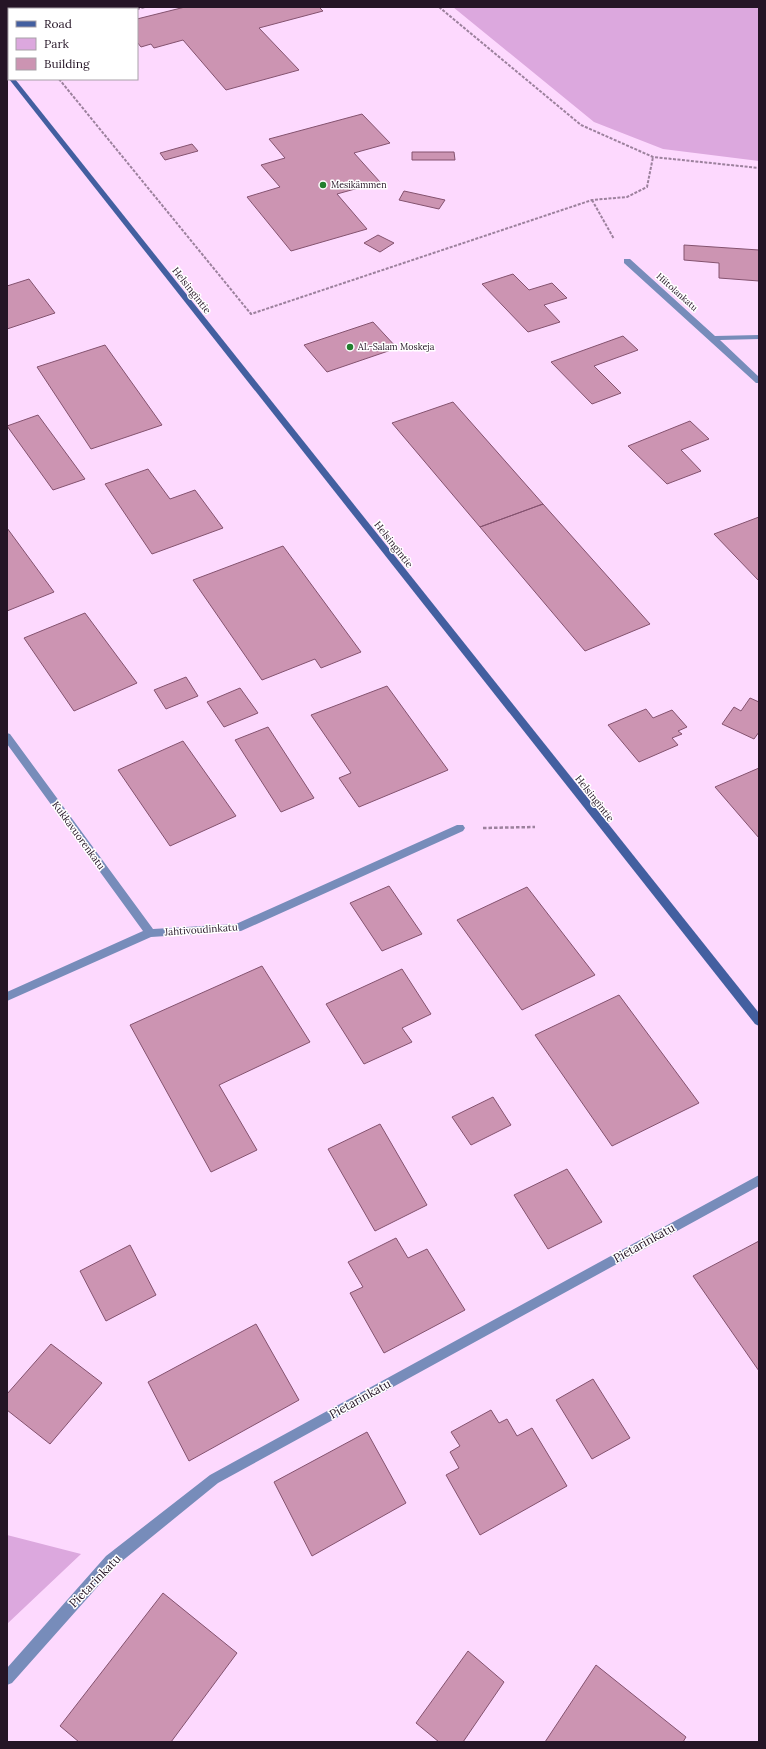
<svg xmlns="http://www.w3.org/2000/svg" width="766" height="1749" viewBox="0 0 766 1749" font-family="Lora,serif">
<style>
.green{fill:#dca8de}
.building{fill:#cc94b2;stroke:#84526f}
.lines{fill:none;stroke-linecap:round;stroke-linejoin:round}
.path-far1{stroke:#9c819d;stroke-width:2;stroke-dasharray:3 1.5;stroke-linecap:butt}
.path{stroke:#9c819d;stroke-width:2.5;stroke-dasharray:3.5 2;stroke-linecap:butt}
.street{fill:#778cba;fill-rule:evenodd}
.secondary{fill:#435fa0;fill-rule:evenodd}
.poi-dot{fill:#227e2e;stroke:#fff;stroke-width:1.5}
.labels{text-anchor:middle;stroke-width:3;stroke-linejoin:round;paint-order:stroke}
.far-poi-label{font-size:9px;fill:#251526;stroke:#fff;text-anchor:start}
.far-street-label{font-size:9px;fill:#251526;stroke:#fff}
.street-label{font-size:10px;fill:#251526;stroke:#fff}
.near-street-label{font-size:12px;fill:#251526;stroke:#fff}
</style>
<rect width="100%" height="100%" fill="#fdd9fe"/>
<!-- green -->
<path class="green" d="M 7,7 L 133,7 L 125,9 L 9,10 Z
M 453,7 L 759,7 L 759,161 L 663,149 L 594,122 Z
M 7,1535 L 81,1554 L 7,1624 Z"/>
<!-- building -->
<path class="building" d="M 185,7 L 323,7 L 320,8 L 323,11 L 259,28 L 299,70 L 226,90 L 183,40 L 154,48 L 151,44 L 141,47 L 137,42 L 137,19 Z
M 362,114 L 390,143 L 354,153 L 380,182 L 337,194 L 367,229 L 291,251 L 247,197 L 280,187 L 261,165 L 285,158 L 269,139 Z
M 192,144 L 198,151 L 165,160 L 160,153 Z
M 412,152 L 454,152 L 455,160 L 412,160 Z
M 404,191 L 445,200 L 439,209 L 399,200 Z
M 378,235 L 394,243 L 380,252 L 364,243 Z
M 684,245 L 759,250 L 759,281 L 719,278 L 719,263 L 684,260 Z
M 513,274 L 529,290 L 552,283 L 567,298 L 544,305 L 560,322 L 528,332 L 482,284 Z
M 29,279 L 55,313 L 7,329 L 7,286 Z
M 373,322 L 397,348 L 327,372 L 304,345 Z
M 623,336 L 638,350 L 594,366 L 621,393 L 592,404 L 551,362 Z
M 105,345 L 162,425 L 91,449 L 37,367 Z
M 453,402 L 543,504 L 480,527 L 392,423 Z
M 38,415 L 85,479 L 53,490 L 7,426 Z
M 690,421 L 709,439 L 681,450 L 701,471 L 667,484 L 628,446 Z
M 148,469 L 170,499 L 195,490 L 223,528 L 152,554 L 105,484 Z
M 543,504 L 650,624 L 585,651 L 480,527 Z
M 759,517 L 759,581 L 714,534 Z
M 7,528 L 54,592 L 7,611 Z
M 283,546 L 361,652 L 321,668 L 315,659 L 262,680 L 193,580 Z
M 85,613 L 137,683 L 74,711 L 24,638 Z
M 186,677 L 198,696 L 166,709 L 154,690 Z
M 387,686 L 448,770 L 359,807 L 339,778 L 351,773 L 311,715 Z
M 240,688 L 258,713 L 224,727 L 207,702 Z
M 750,698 L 759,702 L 759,732 L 754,739 L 722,724 L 734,707 L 741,711 Z
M 646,709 L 653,718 L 672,710 L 687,727 L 678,731 L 682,734 L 672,738 L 678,745 L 639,762 L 608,725 Z
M 268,727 L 314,798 L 281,812 L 235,740 Z
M 183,741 L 236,816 L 170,846 L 118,770 Z
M 759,768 L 759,838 L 715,787 Z
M 389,886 L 422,934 L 382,951 L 350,903 Z
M 527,887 L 595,975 L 522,1010 L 457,920 Z
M 262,966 L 310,1042 L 219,1085 L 257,1150 L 211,1172 L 130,1025 Z
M 402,969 L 431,1014 L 402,1028 L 412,1042 L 364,1064 L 326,1004 Z
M 619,995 L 699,1103 L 612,1146 L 535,1035 Z
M 493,1097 L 511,1125 L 471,1145 L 452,1117 Z
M 380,1124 L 427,1205 L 375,1231 L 328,1149 Z
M 567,1169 L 602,1222 L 548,1249 L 514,1195 Z
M 396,1238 L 408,1258 L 427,1249 L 465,1310 L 384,1353 L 350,1293 L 363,1287 L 348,1262 Z
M 759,1241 L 759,1371 L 693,1276 Z
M 130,1245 L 156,1295 L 106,1321 L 80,1271 Z
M 256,1324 L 299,1400 L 189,1461 L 148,1382 Z
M 51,1344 L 102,1383 L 50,1444 L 7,1410 L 7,1394 Z
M 593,1379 L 630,1438 L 592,1459 L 556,1400 Z
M 491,1410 L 499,1423 L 507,1419 L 517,1436 L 532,1428 L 567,1486 L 480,1535 L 446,1475 L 459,1468 L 450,1452 L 460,1446 L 451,1432 Z
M 367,1432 L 406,1503 L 312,1556 L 274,1482 Z
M 163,1593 L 237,1653 L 171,1742 L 79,1742 L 60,1726 Z
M 468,1651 L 504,1682 L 463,1742 L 439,1742 L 416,1723 Z
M 596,1665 L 686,1737 L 683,1742 L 545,1742 Z"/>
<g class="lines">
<!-- path-far1 -->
<path class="path-far1" d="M 439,7 L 581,125 L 653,157 L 759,168
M 137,9 L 146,7
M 7,16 L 9,18
M 59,79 L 251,314 L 592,200 L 627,197 L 647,187 L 653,157
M 592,200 L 614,239"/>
<!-- path -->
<path class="path" d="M 483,828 L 535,827"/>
<!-- street -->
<path class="street" d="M 9,75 L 10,79 L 7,80 L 7,76 Z
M 624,259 L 630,259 L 715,336 L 759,335 L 759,339 L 720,340 L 759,377 L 759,383 L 756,383 L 624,263 Z
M 7,733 L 10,734 L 153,929 L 236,924 L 457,825 L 463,825 L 465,828 L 463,831 L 241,931 L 151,937 L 7,1001 L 7,992 L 143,931 L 7,744 Z
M 759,1175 L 759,1186 L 218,1483 L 116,1566 L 12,1683 L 7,1685 L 7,1668 L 106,1556 L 210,1475 Z"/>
<!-- secondary -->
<path class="secondary" d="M 9,79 L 15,79 L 759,1013 L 759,1026 L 755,1024 Z"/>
</g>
<!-- markers -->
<g class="poi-dot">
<circle cx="323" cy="185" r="4"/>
<circle cx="350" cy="347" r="4"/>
</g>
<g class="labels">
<!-- far-poi labels -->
<g class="far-poi-label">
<text x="331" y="188">Mesikämmen</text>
<text x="358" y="350">AL-Salam Moskeja</text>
</g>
<!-- far-street labels -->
<g class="far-street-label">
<text transform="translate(677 292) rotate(42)" y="3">Hiitolankatu</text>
</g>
<!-- street labels -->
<g class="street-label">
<text transform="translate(192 290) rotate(52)" y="4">Helsingintie</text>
<text transform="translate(394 544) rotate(52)" y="4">Helsingintie</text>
<text transform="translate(595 798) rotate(52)" y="4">Helsingintie</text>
<text transform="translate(79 835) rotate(54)" y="4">Kukkavuorenkatu</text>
<text transform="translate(201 929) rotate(-4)" y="4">Jahtivoudinkatu</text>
</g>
<!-- near-street labels -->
<g class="near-street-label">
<text transform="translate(644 1243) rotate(-29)" y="4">Pietarinkatu</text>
<text transform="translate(360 1399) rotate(-29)" y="4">Pietarinkatu</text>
<text transform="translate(95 1581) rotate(-46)" y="4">Pietarinkatu</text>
</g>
</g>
<!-- border -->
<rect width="766" height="1749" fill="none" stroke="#251526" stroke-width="16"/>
<!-- legend -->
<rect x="8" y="8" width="130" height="72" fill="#ffffff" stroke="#a8a1a8"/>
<rect x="16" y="21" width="20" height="6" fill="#435fa0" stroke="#a8a1a8"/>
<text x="44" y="28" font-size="12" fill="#251526">Road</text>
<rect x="16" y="38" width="20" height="12" fill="#dca8de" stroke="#a8a1a8"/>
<text x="44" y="48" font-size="12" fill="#251526">Park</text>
<rect x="16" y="58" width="20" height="12" fill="#cc94b2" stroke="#a8a1a8"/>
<text x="44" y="68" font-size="12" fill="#251526">Building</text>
</svg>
